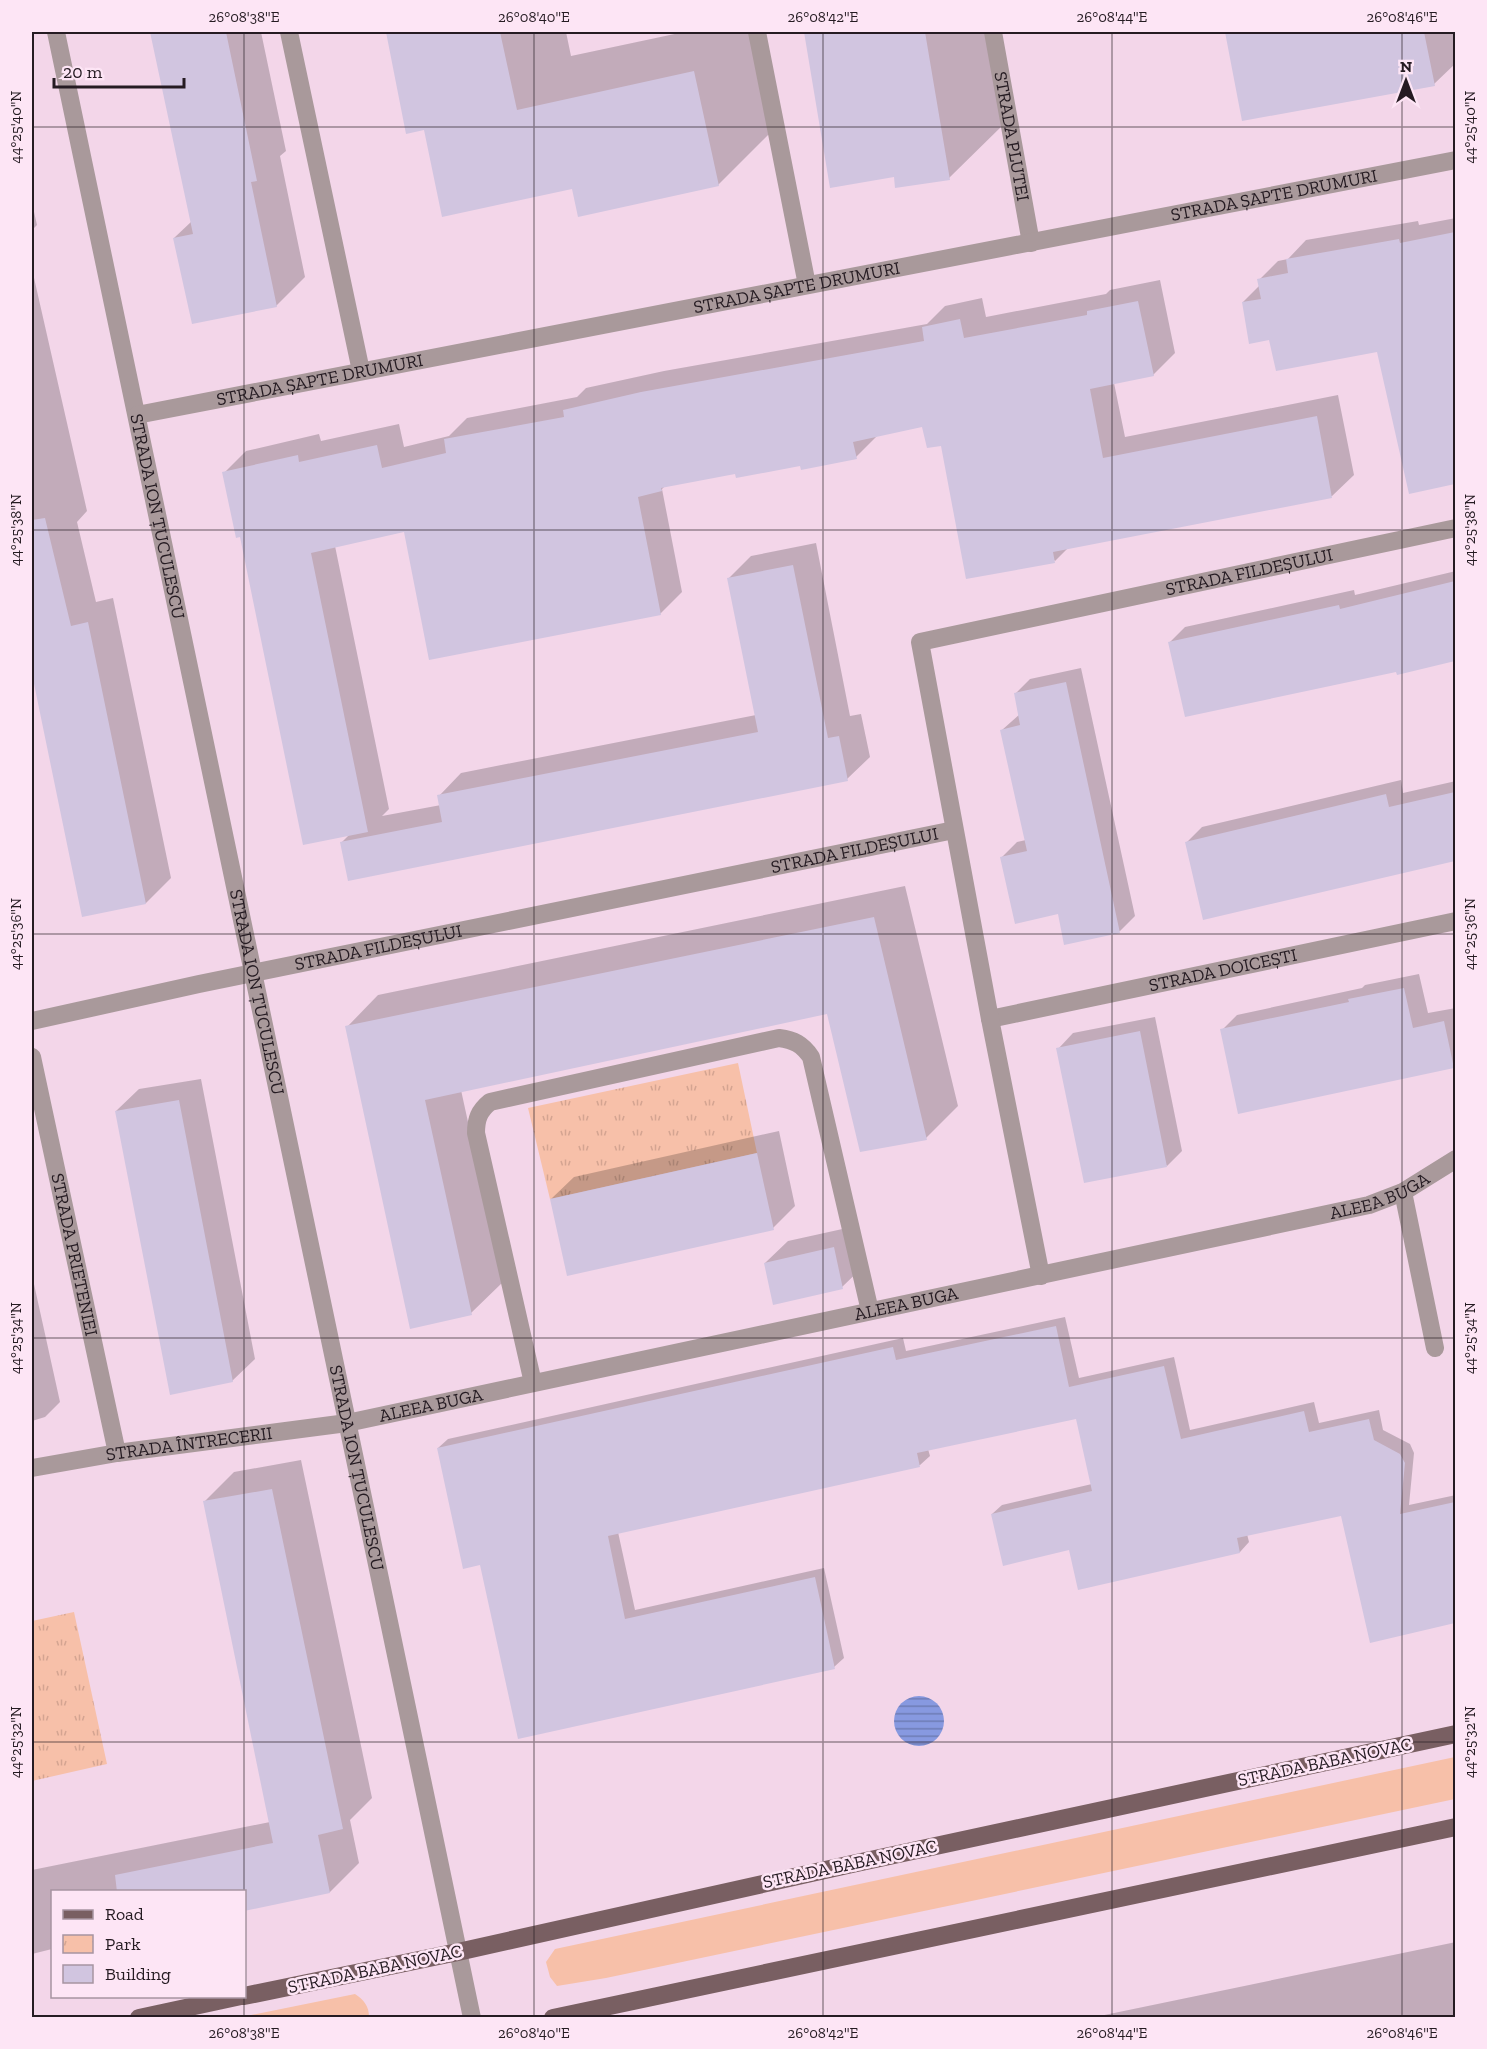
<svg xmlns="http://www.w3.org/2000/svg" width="1487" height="2049" viewBox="0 0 1487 2049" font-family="'Zilla Slab',serif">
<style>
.green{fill:#f7c0a9}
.park{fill:url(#park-tufts)}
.water{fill:url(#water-rules)}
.shadow{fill:#0003}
.building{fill:#d1c5e0}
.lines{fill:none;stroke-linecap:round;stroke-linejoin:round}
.minor{stroke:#a9999b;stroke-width:18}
.major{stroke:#795f62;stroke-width:18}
.ticks{fill:none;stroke:#251b22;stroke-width:1.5;stroke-opacity:0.45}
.labels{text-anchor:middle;stroke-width:5;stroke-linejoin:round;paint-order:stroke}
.street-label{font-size:18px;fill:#251b22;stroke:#fde5f5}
.neatline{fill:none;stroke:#251b22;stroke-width:2}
.ticks-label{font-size:15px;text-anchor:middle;fill:#251b22}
</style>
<defs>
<pattern id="park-tufts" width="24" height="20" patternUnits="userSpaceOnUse" patternTransform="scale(1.5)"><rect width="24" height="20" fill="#f7c0a9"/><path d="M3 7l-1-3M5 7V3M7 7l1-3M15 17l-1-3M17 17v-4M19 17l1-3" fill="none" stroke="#d4a491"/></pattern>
<pattern id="water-rules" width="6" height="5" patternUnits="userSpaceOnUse" patternTransform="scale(1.5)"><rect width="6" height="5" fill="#8799e0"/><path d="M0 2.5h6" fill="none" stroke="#6e7cb5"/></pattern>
</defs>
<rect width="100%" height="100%" fill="#f3d6e9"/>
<!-- green -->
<path class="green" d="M 1455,1757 L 1455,1799 L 606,1978 L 557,1986 L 550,1977 L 546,1962 L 555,1949 Z
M 355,1994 C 364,2000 369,2006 369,2017 L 241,2017 Z"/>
<!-- park -->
<path class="park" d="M 738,1063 L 757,1153 L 550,1199 L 528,1108 Z
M 74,1612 L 107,1764 L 32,1781 L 32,1621 Z"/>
<!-- water -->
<path class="water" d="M894 1721a25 25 0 1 1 50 0a25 25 0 1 1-50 0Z"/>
<!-- shadow -->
<path class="shadow" d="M 152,32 L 261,32 L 286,151 L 280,156 L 305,277 L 276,306 L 174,238 L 192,221 Z
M 387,32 L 566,32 L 571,56 L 684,32 L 751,32 L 773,130 L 718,185 L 573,187 L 425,128 L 407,132 Z
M 805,32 L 988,32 L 1004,124 L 949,178 L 895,175 L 832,187 Z
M 1227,32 L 1456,32 L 1456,63 L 1434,84 L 1243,120 Z
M 32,203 L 37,225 L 32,230 Z
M 1456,218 L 1456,482 L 1410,492 L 1378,350 L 1271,338 L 1243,302 L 1260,285 L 1259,280 L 1278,261 L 1288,259 L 1306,240 L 1418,221 L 1419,225 Z
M 32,269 L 87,511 L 77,522 L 96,602 L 113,598 L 171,878 L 146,903 L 84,915 L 32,667 Z
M 1160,280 L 1175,353 L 1153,375 L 1114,383 L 1125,437 L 1338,395 L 1354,475 L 1332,496 L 1069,547 L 1055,561 L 924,426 L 878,435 L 856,457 L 736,472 L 665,486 L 662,489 L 682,592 L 660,614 L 405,531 L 335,546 L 389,809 L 382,816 L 441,805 L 439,796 L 461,773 L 756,715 L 729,578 L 751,556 L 816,543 L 850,716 L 861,714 L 870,757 L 847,779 L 342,842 L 350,834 L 242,535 L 224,473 L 246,451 L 319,434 L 321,441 L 399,424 L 404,447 L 449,436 L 467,418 L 577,397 L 586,388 L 664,371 L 927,324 L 945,306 L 982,298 L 986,317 L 1106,294 L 1110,290 Z
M 1456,571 L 1456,659 L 1398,673 L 1397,670 L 1170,642 L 1185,627 L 1354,590 L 1355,595 Z
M 1081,668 L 1135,916 L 1120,931 L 1065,943 L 1059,913 L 1002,857 L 1017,842 L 1026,840 L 1002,730 L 1020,714 L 1015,694 L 1030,679 Z
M 1401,780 L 1403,793 L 1456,781 L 1456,859 L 1204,918 L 1187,842 L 1202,827 Z
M 905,886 L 958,1106 L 926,1138 L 828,1012 L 461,1090 L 503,1282 L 471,1313 L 347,1027 L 378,995 Z
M 1419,974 L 1428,1013 L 1456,1008 L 1456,1065 L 1453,1067 L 1222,1030 L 1237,1015 L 1362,988 L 1365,985 Z
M 1155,1017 L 1182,1151 L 1167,1166 L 1058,1049 L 1073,1033 Z
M 201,1079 L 255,1359 L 232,1381 L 116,1111 L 139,1089 Z
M 779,1131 L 795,1206 L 773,1228 L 551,1199 L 574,1177 Z
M 856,1226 L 865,1265 L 842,1287 L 765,1263 L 788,1241 Z
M 32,1275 L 60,1402 L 45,1417 L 32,1421 Z
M 1065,1317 L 1079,1378 L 1174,1357 L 1190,1430 L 1314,1402 L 1319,1423 L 1379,1410 L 1383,1430 L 1410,1444 L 1414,1453 L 1409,1505 L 1456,1495 L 1456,1622 L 1371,1641 L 1342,1514 L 1247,1534 L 1249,1542 L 1240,1552 L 1070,1549 L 992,1514 L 1002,1505 L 1092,1484 L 1077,1417 L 928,1449 L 930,1456 L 920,1465 L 618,1532 L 635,1610 L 824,1568 L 844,1658 L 834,1667 L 519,1737 L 481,1563 L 438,1448 L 448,1439 L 903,1338 L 906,1351 Z
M 301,1460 L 372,1798 L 350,1820 L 359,1863 L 330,1892 L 52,1892 L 52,1949 L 32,1954 L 32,1870 L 270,1822 L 205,1501 L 234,1472 Z
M 1456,1942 L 1456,2018 L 1090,2018 Z"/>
<!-- building -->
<path class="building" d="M 150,32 L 226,32 L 257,181 L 251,182 L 277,307 L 192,324 L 173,238 L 193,234 Z
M 386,32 L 500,32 L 517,110 L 694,71 L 719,186 L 578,217 L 572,189 L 442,217 L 424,130 L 406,134 Z
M 804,32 L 925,32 L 950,180 L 895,188 L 894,177 L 830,188 Z
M 1225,32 L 1424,32 L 1435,86 L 1242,121 Z
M 1455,232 L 1455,484 L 1409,494 L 1377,352 L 1276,371 L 1269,340 L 1249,344 L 1242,302 L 1261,299 L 1257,279 L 1288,273 L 1286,259 L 1399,239 L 1400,243 Z
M 1138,301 L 1154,376 L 1090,389 L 1103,458 L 1317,416 L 1332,498 L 1053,552 L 1055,563 L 966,579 L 941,446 L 927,448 L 922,427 L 853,442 L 857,459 L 801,470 L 800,466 L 736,478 L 735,474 L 661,488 L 662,491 L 638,497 L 661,615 L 429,660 L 404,532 L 311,553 L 368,832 L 303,845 L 240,537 L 236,538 L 222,472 L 298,455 L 299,462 L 377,445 L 382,468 L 446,453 L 444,439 L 564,417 L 563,410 L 641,392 L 924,341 L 922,327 L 960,319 L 964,338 L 1087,315 L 1087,311 Z
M 45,518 L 71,626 L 88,622 L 146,904 L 82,917 L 32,674 L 32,520 Z
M 793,565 L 828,738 L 839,736 L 848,781 L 348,881 L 340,842 L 442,822 L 437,795 L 758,732 L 727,578 Z
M 1455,581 L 1455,661 L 1397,675 L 1396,672 L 1185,717 L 1168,642 L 1339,605 L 1340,609 Z
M 1066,682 L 1120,933 L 1064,945 L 1058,914 L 1015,924 L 1000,857 L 1027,851 L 1000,730 L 1020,725 L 1014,693 Z
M 1455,792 L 1455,861 L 1203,920 L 1185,842 L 1386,794 L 1389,807 Z
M 874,917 L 927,1140 L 860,1152 L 827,1014 L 425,1100 L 472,1315 L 410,1329 L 345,1026 Z
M 1404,988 L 1413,1028 L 1444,1021 L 1454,1068 L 1238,1114 L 1220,1029 L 1349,1002 L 1348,999 Z
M 1140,1031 L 1167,1167 L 1084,1183 L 1056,1048 Z
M 179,1100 L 233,1382 L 170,1395 L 115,1111 Z
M 757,1153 L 774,1230 L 567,1276 L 550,1199 Z
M 834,1247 L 843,1289 L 773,1305 L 764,1263 Z
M 1056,1326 L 1069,1387 L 1164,1366 L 1181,1439 L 1304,1411 L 1309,1432 L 1369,1419 L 1374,1440 L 1400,1454 L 1405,1463 L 1400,1514 L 1455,1502 L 1455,1623 L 1370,1643 L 1341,1516 L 1237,1538 L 1240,1553 L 1078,1590 L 1069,1550 L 1003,1566 L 991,1514 L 1092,1491 L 1076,1419 L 917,1453 L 920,1467 L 608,1536 L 625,1619 L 815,1577 L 835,1669 L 518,1739 L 480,1565 L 463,1569 L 437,1448 L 893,1347 L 896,1360 Z
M 272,1489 L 343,1829 L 318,1835 L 330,1893 L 244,1911 L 244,1892 L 117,1892 L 115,1875 L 273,1843 L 203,1501 Z"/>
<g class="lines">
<!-- minor -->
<g class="minor">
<path id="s1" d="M 56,32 L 472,2018"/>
<path d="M 289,32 L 361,371"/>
<path d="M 757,32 L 807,285"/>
<path id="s2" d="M 993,32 L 1031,243"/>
<path id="s3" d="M 137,415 L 1456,160"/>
<path id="s4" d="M 990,1019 L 1456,921"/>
<path id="s5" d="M 32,1021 L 199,984 L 954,830"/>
<path id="s6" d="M 32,1057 L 117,1453"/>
<path d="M 1403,1192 L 1435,1348"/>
<path id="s7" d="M 1041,1276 L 990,1019 L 920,642 L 1456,528"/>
<path d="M 533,1383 L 476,1133 C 476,1119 479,1111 490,1102 L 779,1038 C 794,1040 802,1044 811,1057 L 870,1311"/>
<path id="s8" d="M 32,1468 L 117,1453 L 347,1423 L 1369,1205 L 1403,1192 L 1456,1159"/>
</g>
<!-- major -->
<path class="major" d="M 244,1996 L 458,1952 L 852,1864 L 1456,1734
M 139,2018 L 241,1996
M 553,2018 L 1456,1827"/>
</g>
<!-- ticks -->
<path class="ticks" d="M 244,32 L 244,1892M 534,32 L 534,2018M 823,32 L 823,2018M 1112,32 L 1112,2018M 1402,32 L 1402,2018M 32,127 L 1456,127M 32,530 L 1456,530M 32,934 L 1456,934M 32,1338 L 1456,1338M 32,1742 L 1456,1742M 244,1996 L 244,2018"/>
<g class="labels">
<!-- street labels -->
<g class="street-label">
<text dy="6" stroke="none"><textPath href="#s2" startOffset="106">STRADA PLUTEI</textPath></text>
<text dy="6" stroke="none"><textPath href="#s3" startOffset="1158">STRADA ȘAPTE DRUMURI</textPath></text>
<text dy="6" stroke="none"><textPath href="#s3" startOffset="672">STRADA ȘAPTE DRUMURI</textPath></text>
<text dy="6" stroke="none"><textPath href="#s3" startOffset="186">STRADA ȘAPTE DRUMURI</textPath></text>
<text dy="6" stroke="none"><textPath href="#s1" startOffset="495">STRADA ION ȚUCULESCU</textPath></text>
<text dy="6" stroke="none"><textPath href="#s7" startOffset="982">STRADA FILDEȘULUI</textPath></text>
<text dy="6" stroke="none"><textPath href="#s5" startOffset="840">STRADA FILDEȘULUI</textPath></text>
<text dy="6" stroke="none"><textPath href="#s5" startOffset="354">STRADA FILDEȘULUI</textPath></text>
<text dy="6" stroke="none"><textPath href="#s4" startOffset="238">STRADA DOICEȘTI</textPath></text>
<text dy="6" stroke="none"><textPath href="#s1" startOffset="981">STRADA ION ȚUCULESCU</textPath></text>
<text dy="6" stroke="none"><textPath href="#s8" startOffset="1376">ALEEA BUGA</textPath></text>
<text dy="6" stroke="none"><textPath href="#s6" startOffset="202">STRADA PRIETENIEI</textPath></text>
<text dy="6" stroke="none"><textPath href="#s8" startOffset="890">ALEEA BUGA</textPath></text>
<text dy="6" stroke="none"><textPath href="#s8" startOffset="404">ALEEA BUGA</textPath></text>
<text dy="6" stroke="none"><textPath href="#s8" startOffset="159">STRADA ÎNTRECERII</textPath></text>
<text dy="6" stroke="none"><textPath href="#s1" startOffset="1467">STRADA ION ȚUCULESCU</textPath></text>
<text transform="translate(1325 1762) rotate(-12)" y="6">STRADA BABA NOVAC</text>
<text transform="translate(850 1864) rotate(-12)" y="6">STRADA BABA NOVAC</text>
<text transform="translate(375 1969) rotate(-12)" y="6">STRADA BABA NOVAC</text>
</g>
</g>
<!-- border -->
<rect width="1487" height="2049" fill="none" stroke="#fde5f5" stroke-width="66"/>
<!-- legend -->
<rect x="51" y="1890" width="195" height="108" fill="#fde5f5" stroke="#a794a1" stroke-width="1.5"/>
<rect x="63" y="1910" width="30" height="9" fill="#795f62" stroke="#a794a1" stroke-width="1.5"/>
<text x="105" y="1920" font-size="18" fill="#251b22">Road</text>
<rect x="63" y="1935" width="30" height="18" fill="url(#park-tufts)" stroke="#a794a1" stroke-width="1.5"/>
<text x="105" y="1950" font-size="18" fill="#251b22">Park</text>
<rect x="63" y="1965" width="30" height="18" fill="#d1c5e0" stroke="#a794a1" stroke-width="1.5"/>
<text x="105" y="1980" font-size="18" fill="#251b22">Building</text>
<!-- north arrow -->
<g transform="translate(1406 81)" stroke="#fde5f5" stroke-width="4.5" paint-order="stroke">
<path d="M0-4.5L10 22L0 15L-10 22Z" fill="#251b22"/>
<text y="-9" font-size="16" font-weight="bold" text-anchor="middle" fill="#251b22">N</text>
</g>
<!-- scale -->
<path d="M54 78v9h130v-9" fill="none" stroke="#251b22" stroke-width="3"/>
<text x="63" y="78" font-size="18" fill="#251b22" stroke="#fde5f5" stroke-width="4.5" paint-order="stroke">20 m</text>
<rect x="33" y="33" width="1421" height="1983" class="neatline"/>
<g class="ticks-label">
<text x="244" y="22">26°08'38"E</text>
<text x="534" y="22">26°08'40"E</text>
<text x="823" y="22">26°08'42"E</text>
<text x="1112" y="22">26°08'44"E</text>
<text x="1402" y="22">26°08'46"E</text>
<text transform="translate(16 127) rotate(-90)" y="5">44°25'40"N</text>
<text transform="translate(1470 127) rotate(-90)" y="5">44°25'40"N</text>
<text transform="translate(16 530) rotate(-90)" y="5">44°25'38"N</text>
<text transform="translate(1470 530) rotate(-90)" y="5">44°25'38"N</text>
<text transform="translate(16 934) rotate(-90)" y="5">44°25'36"N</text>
<text transform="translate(1470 934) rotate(-90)" y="5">44°25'36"N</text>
<text transform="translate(16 1338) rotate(-90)" y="5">44°25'34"N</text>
<text transform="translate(1470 1338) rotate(-90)" y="5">44°25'34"N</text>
<text transform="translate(16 1742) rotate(-90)" y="5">44°25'32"N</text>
<text transform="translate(1470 1742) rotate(-90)" y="5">44°25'32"N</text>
<text x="244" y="2038">26°08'38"E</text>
<text x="534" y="2038">26°08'40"E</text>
<text x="823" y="2038">26°08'42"E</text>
<text x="1112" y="2038">26°08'44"E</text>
<text x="1402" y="2038">26°08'46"E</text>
</g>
</svg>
